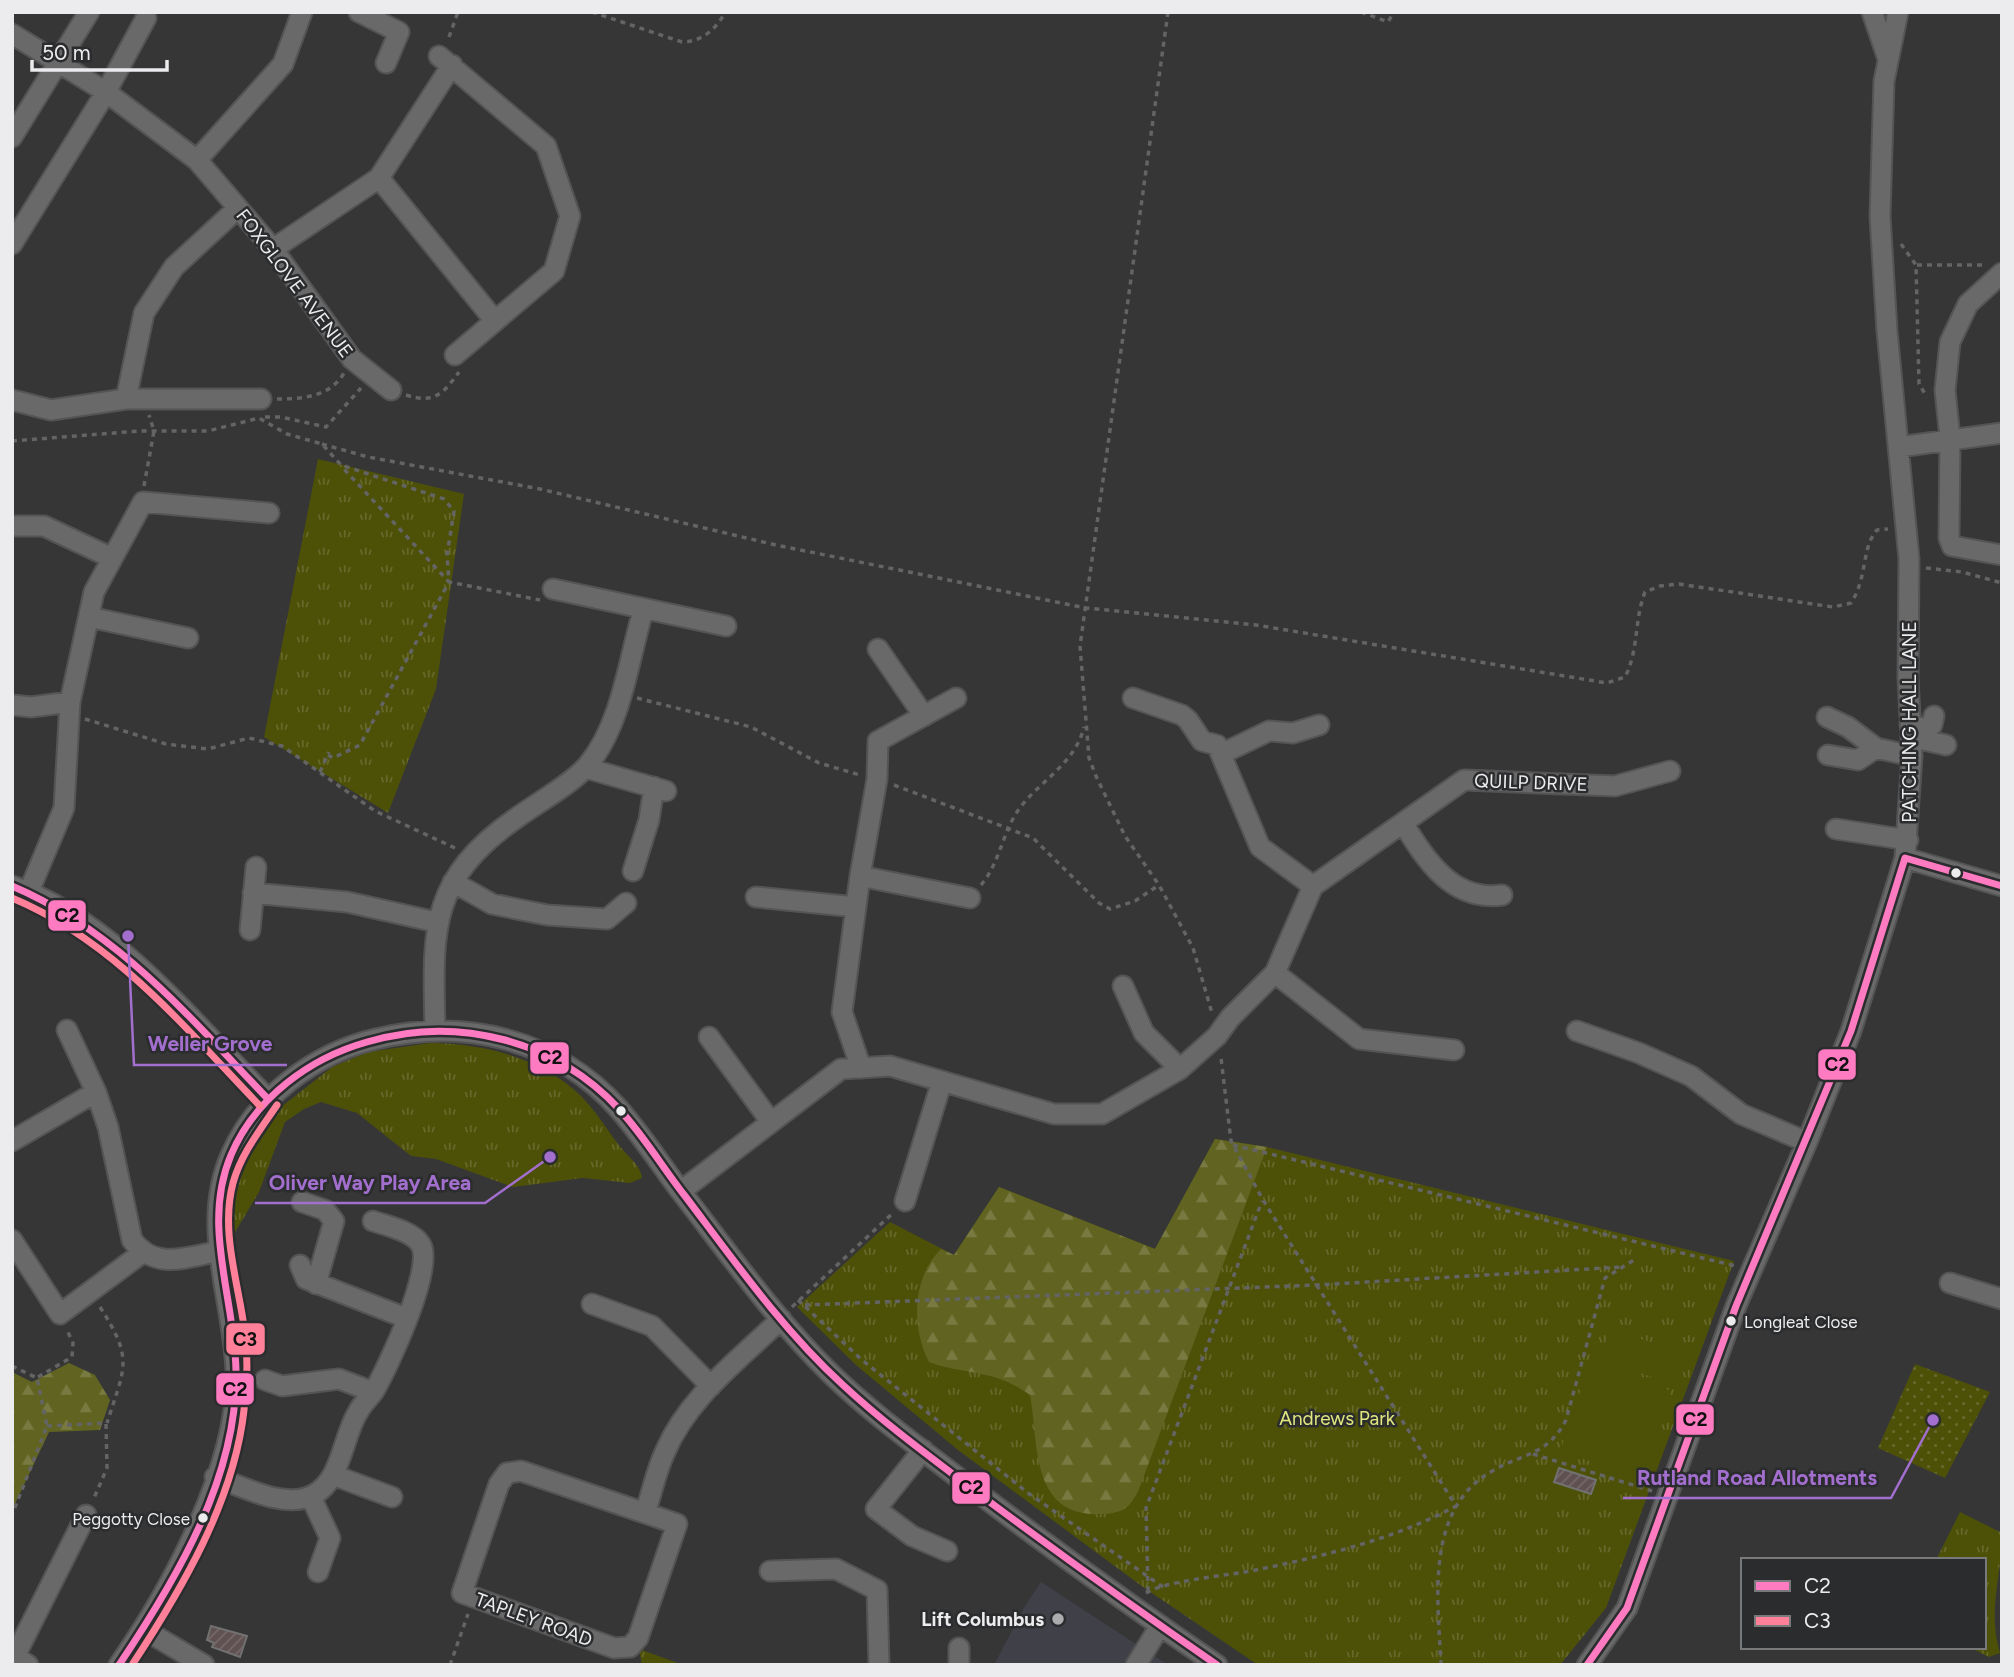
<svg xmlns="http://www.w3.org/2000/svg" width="2014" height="1677" viewBox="0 0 2014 1677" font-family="Figtree,sans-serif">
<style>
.built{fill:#404148}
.grass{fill:url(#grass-tufts)}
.forest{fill:url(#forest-firs)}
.garden{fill:url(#garden-dots)}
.pitch{fill:#4d5007}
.building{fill:url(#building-hatch);stroke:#727171;stroke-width:2}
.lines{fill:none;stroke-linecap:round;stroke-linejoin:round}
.minor-casing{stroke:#545454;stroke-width:23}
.path{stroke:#646465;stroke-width:3.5;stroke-dasharray:5 5;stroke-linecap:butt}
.minor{stroke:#69696a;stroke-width:19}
.bus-1-casing{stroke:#2b2c2e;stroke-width:12}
.bus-2-casing{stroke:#2b2c2e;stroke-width:12}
.bus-1{stroke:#fe7ac1;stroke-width:7}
.bus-2{stroke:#ff8098;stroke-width:7}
.bus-dot{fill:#ececee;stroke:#2b2c2e;stroke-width:2.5}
.poi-dot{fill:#acacae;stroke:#2b2c2e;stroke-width:2.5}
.labels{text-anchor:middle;stroke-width:5;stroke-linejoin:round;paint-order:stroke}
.bus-label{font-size:17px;fill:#ececee;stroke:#2b2c2e;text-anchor:start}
.street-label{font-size:19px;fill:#ececee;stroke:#2b2c2e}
.park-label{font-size:19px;fill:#e1e77e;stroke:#2b2c2e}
.poi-label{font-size:19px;font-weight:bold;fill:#ececee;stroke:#2b2c2e;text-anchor:end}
.leader{fill:none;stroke:#a36fcf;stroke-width:2.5}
.callout-dot{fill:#a36fcf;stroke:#2b2c2e;stroke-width:2.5}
.callout-label{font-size:21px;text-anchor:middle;font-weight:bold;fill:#a36fcf;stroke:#2b2c2e;stroke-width:5;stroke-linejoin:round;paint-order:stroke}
.line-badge{stroke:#2b2c2e;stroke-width:2.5}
.pale-badge-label{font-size:19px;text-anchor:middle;font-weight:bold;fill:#111}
</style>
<defs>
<pattern id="grass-tufts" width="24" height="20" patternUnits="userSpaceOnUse" patternTransform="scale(1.75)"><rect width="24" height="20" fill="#4d5007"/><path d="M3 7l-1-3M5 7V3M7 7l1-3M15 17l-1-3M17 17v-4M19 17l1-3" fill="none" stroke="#67692b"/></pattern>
<pattern id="forest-firs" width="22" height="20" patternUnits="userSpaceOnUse" patternTransform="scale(1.75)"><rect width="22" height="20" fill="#616421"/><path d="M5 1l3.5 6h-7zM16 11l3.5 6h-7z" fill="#787a42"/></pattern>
<pattern id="garden-dots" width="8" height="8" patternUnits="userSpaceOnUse" patternTransform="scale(1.75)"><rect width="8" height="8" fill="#4d5007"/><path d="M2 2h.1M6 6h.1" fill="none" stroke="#67692b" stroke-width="1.8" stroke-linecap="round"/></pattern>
<pattern id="building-hatch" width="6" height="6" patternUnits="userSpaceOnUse" patternTransform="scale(1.75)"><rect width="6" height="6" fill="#5f5051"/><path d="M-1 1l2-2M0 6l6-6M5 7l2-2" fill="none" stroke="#76696a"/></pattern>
</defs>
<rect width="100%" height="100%" fill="#363637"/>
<!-- built -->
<path class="built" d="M 1041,1582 L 1168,1665 L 994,1665 L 1025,1606 Z"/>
<!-- grass -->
<path class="grass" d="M 318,459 L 464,494 L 436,689 L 388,813 L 264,737 Z
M 430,1043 C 482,1043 543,1058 581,1096 C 595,1110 606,1128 618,1144 C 626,1155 641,1165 642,1178 L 630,1183 L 583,1178 L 513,1187 L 436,1159 L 411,1156 L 357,1113 L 321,1102 L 304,1109 L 285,1122 L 259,1192 L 231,1239 L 228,1238 L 227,1218 L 234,1179 L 252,1139 L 267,1118 L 332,1067 L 368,1052 Z
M 1215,1139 L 1267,1147 L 1734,1261 L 1606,1608 L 1560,1665 L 1258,1665 L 1143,1587 L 958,1450 L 856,1365 L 797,1307 L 890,1222 L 954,1255 L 999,1187 L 1155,1249 Z
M 1960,1512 L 2002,1533 C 2002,1578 1987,1608 2000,1653 L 1989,1657 L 1969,1647 L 1984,1647 L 1984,1560 L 1936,1560 Z
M 639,1649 L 683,1665 L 642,1665 Z"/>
<!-- forest -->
<path class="forest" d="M 1215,1139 L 1267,1147 L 1139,1489 C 1130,1508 1124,1513 1102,1514 C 1029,1518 1039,1442 1030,1395 C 992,1368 968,1376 929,1362 C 911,1327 912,1278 941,1249 L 954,1255 L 999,1187 L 1155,1249 Z
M 69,1363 L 95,1375 L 110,1400 L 100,1430 L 49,1432 L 12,1510 L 12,1372 L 32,1382 Z"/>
<!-- garden -->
<path class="garden" d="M 1915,1364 L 1990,1392 L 1945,1478 L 1878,1448 Z"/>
<!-- pitch -->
<path class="pitch" d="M 1611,1329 L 1681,1352 L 1670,1383 L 1601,1360 Z
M 1590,1363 L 1671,1391 L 1641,1478 L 1560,1451 Z"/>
<!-- building -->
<path class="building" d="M 1559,1468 L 1596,1480 L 1591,1494 L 1554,1482 Z
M 211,1626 L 247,1636 L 240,1657 L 212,1647 L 214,1643 L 207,1640 Z"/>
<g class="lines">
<defs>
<path id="minor" d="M 359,12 L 399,32 L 386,63
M 1872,12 L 1888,59
M 12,34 L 106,92 L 197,160 L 273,249 L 352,359 L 391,390
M 439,56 L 546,146 L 570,216 L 554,271 L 455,355
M 12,137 L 89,12
M 197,160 L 283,64 L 302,12
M 379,178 L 495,321
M 12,244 L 106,92 L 146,18
M 273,249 L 379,178 L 452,65
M 2002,273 L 1968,304 L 1950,342 L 1945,390 L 1950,438 L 1949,538 L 1952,546 L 2002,555
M 126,399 L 261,399
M 12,400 L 51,410 L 126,399 L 144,313 L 174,267 L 238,208
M 1899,447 L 2002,433
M 12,526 L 44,526 L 112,558
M 553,589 L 726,626
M 89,617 L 188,638
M 878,649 L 924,716
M 1133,698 L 1182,715 L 1188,720 L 1202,741 L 1217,745 L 1260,847 L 1313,886
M 12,705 L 31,707 L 70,702
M 1827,717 L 1848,727 L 1876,748 L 1912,756
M 1910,725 L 1927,729 L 1932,725 L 1934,716
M 1911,737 L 1946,745
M 1221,754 L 1269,731 L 1293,733 L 1319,725
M 1828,755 L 1858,760 L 1876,748
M 586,768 L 666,791
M 1403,823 C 1426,860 1452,902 1502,895
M 1836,829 L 1908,840
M 1905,858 L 2002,886
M 633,871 L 649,820 L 654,787
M 860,876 L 970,898
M 453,882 L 492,904 L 547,915 L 607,919 L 626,903
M 12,886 C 112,919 196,1026 268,1099
M 29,891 L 64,808 L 70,702 L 94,592 L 143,502 L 269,513
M 253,893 L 347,902 L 436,922
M 756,897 L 856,907
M 250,930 L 256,867
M 1275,973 L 1359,1039 L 1454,1050
M 1123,986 L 1144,1033 L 1180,1069
M 67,1030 L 96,1092
M 435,1030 C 433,933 427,881 515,819 C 535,804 572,784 588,765 C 622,723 628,662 643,611
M 1577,1031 L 1639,1053 L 1691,1076 L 1741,1114 L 1807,1142
M 709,1037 L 771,1122
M 861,1068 L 842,1012 L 860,876 L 877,779 L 878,741 L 956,698
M 12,1141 L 96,1092 L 108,1127 L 132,1240 C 155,1271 187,1257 220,1251
M 681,1191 L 841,1069 L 890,1066 L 1054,1114 L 1102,1114 L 1180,1069 L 1217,1036 L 1230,1018 L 1275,973 L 1313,886 L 1464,780 L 1615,786 L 1670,771
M 905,1201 L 942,1081
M 302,1202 L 325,1210 L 334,1221 L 316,1284
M 12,1240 L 60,1314 L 142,1253
M 300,1265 L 306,1279 L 406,1318
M 1950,1283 L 2002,1299
M 592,1304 L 652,1326 L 711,1386
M 265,1380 L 282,1386 L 339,1379 L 373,1392
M 923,1450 L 876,1509 L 912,1536 L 947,1551
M 333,1475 L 392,1497
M 215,1477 C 242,1486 285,1510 313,1495 C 342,1480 342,1438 358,1412 C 362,1404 369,1398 374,1391 C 388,1367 434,1269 421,1245 C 413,1231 387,1226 373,1221
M 311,1497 L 330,1538 L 318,1572
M 645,1513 L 521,1471 L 507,1473 L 499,1484 L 462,1593 L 614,1648 L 630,1647 L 638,1638 L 677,1524 L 645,1513 C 652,1493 656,1471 665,1452 C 688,1397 740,1359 781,1319
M 770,1571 L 836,1569 L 877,1590 L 879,1665
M 143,1629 L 204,1665
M 959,1648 L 959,1665
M 28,1665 L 15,1656 L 86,1515
M 119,1665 C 171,1590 240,1464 236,1371 C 233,1298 200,1225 231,1155 C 256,1097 315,1053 376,1039 C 465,1018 556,1039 618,1108 C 640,1133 659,1162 679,1189 C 727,1251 774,1318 830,1373 C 871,1413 920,1448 965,1483 C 1048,1546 1131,1606 1217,1665
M 1136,1665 L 1160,1626
M 1587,1665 L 1627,1608 L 1736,1306 L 1807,1142 L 1851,1031 L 1905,858 L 1912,756 L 1908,678 L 1909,559 L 1887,331 L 1880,216 L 1884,81 L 1898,12"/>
</defs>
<!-- minor casing -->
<use href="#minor" class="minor-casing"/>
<!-- path -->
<path class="path" d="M 592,12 L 682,42 C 701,42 717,29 725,12
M 1168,12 L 1080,646 L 1089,758 L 1096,776 L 1125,836 L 1159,885 L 1193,948 L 1212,1013
M 1361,12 L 1388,22 L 1394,12
M 449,37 L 458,12
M 1901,244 L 1916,265 L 1919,384 L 1927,397
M 1917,265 L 1983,265
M 406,395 C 434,404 443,394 459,372
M 277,399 C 302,399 330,397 344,373
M 265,417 L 281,417 L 326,427 L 361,388
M 12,441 L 139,431 L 208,431 L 259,418 L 287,434 L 322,444 L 341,465 L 444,499 L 454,511 L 447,555 L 449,582 L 540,600
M 322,444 L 368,457 L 540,489 L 776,545 L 1086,608 L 1256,625 L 1607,683 L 1625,677 C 1639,650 1634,620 1645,592 L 1660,586 L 1679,584 L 1833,607 L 1851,603 C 1868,577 1861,548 1877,530 L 1888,529
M 144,486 L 154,431 L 149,415
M 1926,568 L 1962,572 L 2002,583
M 637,698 L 751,727 L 819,763 L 860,775
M 85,719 L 166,744 L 208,749 L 249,738 L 282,746 L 375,811 L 455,848
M 328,755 L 333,758 L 360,745 L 449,582 L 342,467
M 320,772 L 329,752
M 894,785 L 1033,838 L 1099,903 L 1110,909 L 1135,901 L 1159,885
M 981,885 C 999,864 1002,835 1017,812 C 1037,782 1075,765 1084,727
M 1233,1145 L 1736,1266
M 798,1300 L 862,1360 L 1028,1493 L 1163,1587
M 805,1305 L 1316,1285 L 1622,1267
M 100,1307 C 134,1360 125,1366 107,1423
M 792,1307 L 894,1212
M 12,1366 L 37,1378 L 47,1426 L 12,1515
M 38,1377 L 72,1357 L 73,1343 L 66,1328
M 47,1426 L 106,1423 L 107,1468 L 94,1498
M 1533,1454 L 1652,1491
M 1148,1591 L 1146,1508 L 1262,1201
M 1146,1593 C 1163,1581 1232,1575 1256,1570 C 1324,1556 1395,1539 1456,1506 L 1263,1200 L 1231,1141 L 1221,1058
M 450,1665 L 468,1614
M 1441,1665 C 1438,1599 1424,1508 1494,1470 C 1524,1453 1548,1455 1566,1420 L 1605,1278 L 1634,1260"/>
<!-- minor -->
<use href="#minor" class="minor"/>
<defs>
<path id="bus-1" d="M 1905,858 L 2002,886
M 12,886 C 118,931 190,1018 268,1099
M 119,1665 C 176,1580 238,1477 236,1371 C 235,1298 201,1226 231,1155 C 255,1098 310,1058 367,1042 C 457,1015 555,1040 619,1109 C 644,1136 663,1168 685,1196 C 735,1262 783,1330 843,1385 C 886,1425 933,1459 979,1494 C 1057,1552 1136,1609 1217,1665
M 1587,1665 L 1627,1608 L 1736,1306 L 1851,1031 L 1905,858"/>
<path id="bus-2" d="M 12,898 C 115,941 185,1028 260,1106
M 132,1665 C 182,1589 234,1501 244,1410 C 248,1380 248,1349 243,1320 C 236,1275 221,1228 233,1183 C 241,1154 260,1130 277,1105"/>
</defs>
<!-- bus-1 casing -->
<use href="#bus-1" class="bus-1-casing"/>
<!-- bus-2 casing -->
<use href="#bus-2" class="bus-2-casing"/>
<!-- bus-1 -->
<use href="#bus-1" class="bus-1"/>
<!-- bus-2 -->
<use href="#bus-2" class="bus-2"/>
</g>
<!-- markers -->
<g class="bus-dot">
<circle cx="1956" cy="873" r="6"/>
<circle cx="621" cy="1111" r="6"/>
<circle cx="1731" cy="1321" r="6"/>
<circle cx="203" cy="1518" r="6"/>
</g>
<circle class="poi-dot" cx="1058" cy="1619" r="7"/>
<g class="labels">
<!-- bus labels -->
<g class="bus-label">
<text x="1744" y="1328">Longleat Close</text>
<text x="190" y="1525" text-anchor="end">Peggotty Close</text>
</g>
<!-- street labels -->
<g class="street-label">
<text transform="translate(295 283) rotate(53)" y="7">FOXGLOVE AVENUE</text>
<text transform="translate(1909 722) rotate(-90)" y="7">PATCHING HALL LANE</text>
<text transform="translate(1531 782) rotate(2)" y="7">QUILP DRIVE</text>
<text transform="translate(534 1619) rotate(20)" y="7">TAPLEY ROAD</text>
</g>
<!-- park labels -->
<g class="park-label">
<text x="1337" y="1425">Andrews Park</text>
</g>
<!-- poi labels -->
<g class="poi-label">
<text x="1044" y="1626">Lift Columbus</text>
</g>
</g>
<!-- callouts -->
<path class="leader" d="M128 936L134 1065H287M550 1157L485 1203H255M1933 1420L1891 1498H1623"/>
<g class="callout-dot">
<circle cx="128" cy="936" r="7"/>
<circle cx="550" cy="1157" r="7"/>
<circle cx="1933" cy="1420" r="7"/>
</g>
<g class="callout-label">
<text x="210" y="1051">Weller Grove</text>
<text x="370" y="1190">Oliver Way Play Area</text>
<text x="1757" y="1485">Rutland Road Allotments</text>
</g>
<g class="line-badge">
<rect x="47" y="899" width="40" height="33" rx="7" fill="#fe7ac1"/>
<rect x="529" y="1041" width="41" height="34" rx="7" fill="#fe7ac1"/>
<rect x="1817" y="1048" width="40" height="33" rx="7" fill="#fe7ac1"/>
<rect x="225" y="1322" width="41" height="34" rx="7" fill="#ff8098"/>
<rect x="215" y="1372" width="40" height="34" rx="7" fill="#fe7ac1"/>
<rect x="1675" y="1403" width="40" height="33" rx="7" fill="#fe7ac1"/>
<rect x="951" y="1471" width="40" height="34" rx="7" fill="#fe7ac1"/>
</g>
<g class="pale-badge-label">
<text x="67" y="922">C2</text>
<text x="550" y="1064">C2</text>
<text x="1837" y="1071">C2</text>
<text x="245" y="1346">C3</text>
<text x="235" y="1396">C2</text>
<text x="1695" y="1426">C2</text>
<text x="971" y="1494">C2</text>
</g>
<!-- border -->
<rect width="2014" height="1677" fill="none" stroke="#ececee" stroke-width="28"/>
<!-- legend -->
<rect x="1741" y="1558" width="245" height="91" fill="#2b2c2e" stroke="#78797b" stroke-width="2"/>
<rect x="1755" y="1581" width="35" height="10" fill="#fe7ac1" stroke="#78797b" stroke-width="2"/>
<text x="1804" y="1593" font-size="21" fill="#ececee">C2</text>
<rect x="1755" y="1616" width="35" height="10" fill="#ff8098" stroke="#78797b" stroke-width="2"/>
<text x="1804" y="1628" font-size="21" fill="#ececee">C3</text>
<!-- scale -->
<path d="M32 60v10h135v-10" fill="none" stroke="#ececee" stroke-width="3.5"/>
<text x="42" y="60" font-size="21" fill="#ececee" stroke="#2b2c2e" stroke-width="5" paint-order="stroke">50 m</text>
</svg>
